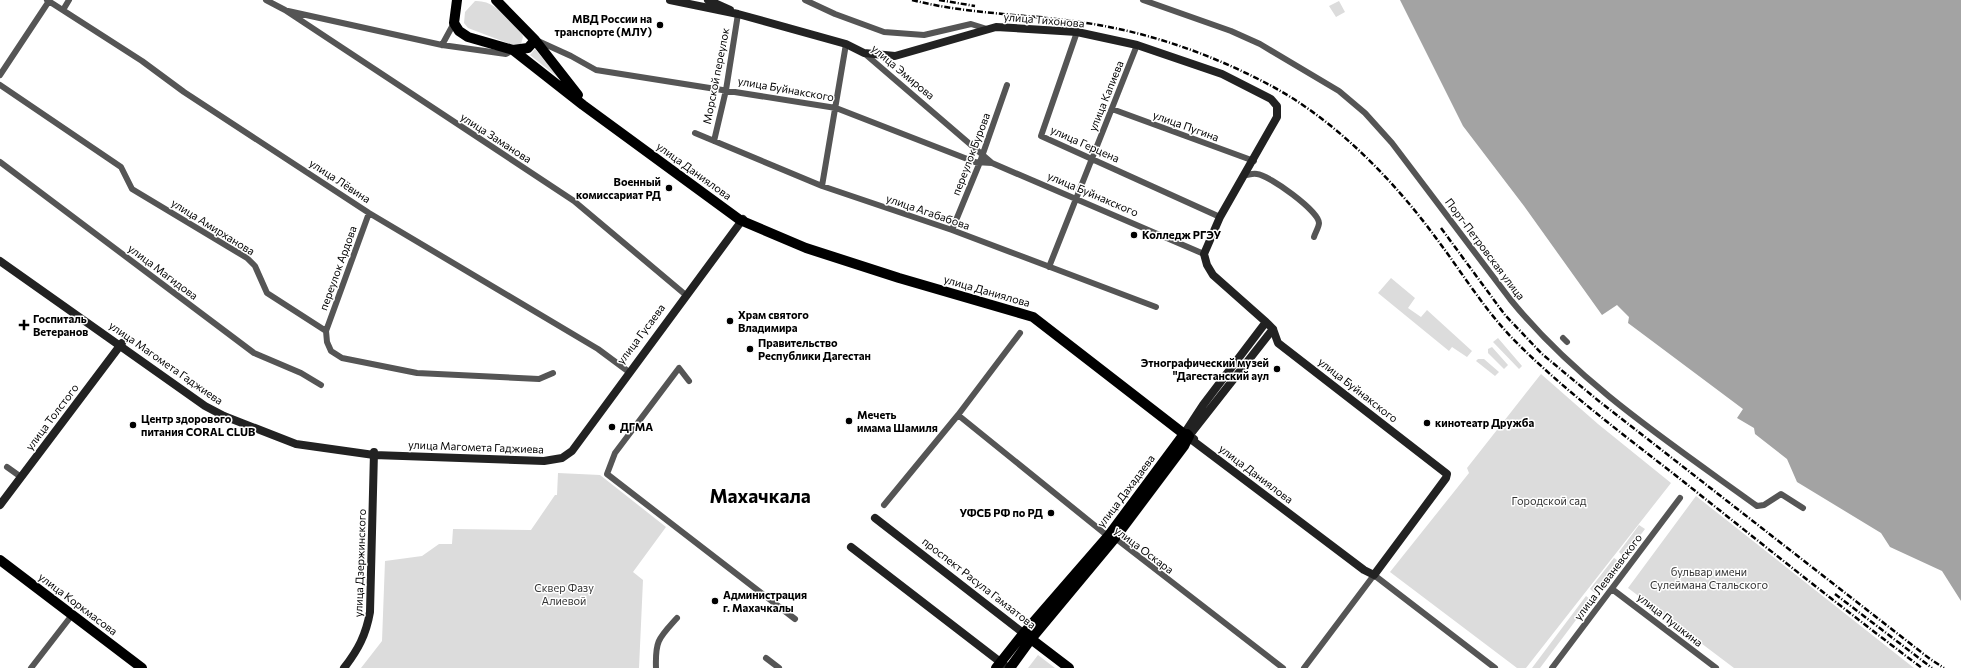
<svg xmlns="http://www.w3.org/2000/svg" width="1961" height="668" viewBox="0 0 1961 668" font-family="Commissioner,sans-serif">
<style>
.green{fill:#dcdcdc}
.water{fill:#a3a3a3}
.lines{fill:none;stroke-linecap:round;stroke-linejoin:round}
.street{stroke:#555;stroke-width:6}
.secondary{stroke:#222;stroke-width:8}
.primary{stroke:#000;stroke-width:10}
.rail{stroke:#000;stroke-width:2.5;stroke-dasharray:6 2 1 2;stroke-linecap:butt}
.poi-dot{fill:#000;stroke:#fff;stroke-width:1.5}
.labels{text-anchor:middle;stroke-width:3;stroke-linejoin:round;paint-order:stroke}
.poi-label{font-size:11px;font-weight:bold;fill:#000;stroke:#fff;text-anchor:start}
.street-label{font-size:11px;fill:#000;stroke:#fff}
.park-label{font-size:11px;fill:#333;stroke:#fff}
.town-label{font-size:19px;font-weight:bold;fill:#000;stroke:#fff}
</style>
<rect width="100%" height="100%" fill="#fff"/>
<!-- green -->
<path class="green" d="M 475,1 C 496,0 509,20 522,34 L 523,37 L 521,44 L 515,46 L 468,28 L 464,23 L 465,12 Z
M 1339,1 L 1345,12 L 1336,17 L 1329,6 Z
M 535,49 L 560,79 L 530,55 Z
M 1391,278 L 1415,298 L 1408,308 L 1421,317 L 1427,310 L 1472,351 L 1467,357 L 1452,347 L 1449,351 L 1378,293 Z
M 1498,338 L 1522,366 L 1519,369 L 1493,342 Z
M 1492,347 L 1508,365 L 1504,369 L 1488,353 L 1488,349 Z
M 1478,359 L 1484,359 L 1499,372 L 1495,376 L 1476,361 Z
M 1541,374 L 1598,424 L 1671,483 L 1526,668 L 1517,668 L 1390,572 L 1469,473 L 1467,468 Z
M 558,473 L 600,475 L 666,527 L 633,572 L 643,580 L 639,668 L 361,668 L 382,641 L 385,561 L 422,556 L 439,544 L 452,544 L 453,529 L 531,530 L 555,495 L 557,495 Z
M 1696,496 L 1914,668 L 1734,668 L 1628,588 Z
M 1639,525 L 1645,529 L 1624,557 L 1619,552 Z
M 1614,558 L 1620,562 L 1595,593 L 1590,589 Z
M 1586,596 L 1591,600 L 1540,668 L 1532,668 Z
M 1038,655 L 1055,668 L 1028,668 Z"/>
<!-- water -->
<path class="water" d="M 1400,0 L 1961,0 L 1961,601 L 1942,571 L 1890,547 L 1881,533 L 1797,482 L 1787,459 L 1755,434 L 1754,428 L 1737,418 L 1743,409 L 1628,323 L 1629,317 L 1617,305 L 1602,315 L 1524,206 L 1463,126 Z"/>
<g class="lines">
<!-- street -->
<path class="street" d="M 47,0 L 142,61 L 184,92 L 369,213 L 598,349 L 629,372
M 266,0 L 285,10 L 574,201 L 687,296
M 805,0 L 835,14 L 884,32 L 924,35 L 971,24 L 987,29
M 1143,0 L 1231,31 L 1260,44 L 1339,91 L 1365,113 L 1392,143 L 1510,299 C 1578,383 1670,443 1757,506 L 1764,505 L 1781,494 L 1803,508
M 63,10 L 69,0
M 288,11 L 442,45 L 506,54 L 513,50
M 1077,32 L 1041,136 L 1220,217
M 538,41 L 571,56 L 596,70 L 836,108 L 975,162 L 992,163 L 1204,254
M 442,45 L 454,23
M 864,53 L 992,163
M 0,75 L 49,1
M 0,85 L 121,167 L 132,189 L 247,258 L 255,266 L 267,293 L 326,331 L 327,342 L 331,351 L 342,358 L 417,373 L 539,379 L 553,373
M 1112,109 L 1254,161
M 695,133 L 822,186 L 952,230 L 1156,307
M 714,141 L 726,90 L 738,14
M 0,162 L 254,353 L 301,373 L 321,385
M 1245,175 C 1248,175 1253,173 1257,174 C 1269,175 1319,211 1319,223 C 1319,227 1315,233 1314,237
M 822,186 L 846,44
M 952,230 L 980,162 L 1007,85
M 1049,267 L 1137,45
M 326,331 L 369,213
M 1563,338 L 1567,342
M 689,381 L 679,368 L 615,453 L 607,474 L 795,619
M 958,415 L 1104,533 L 1115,538 L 1283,668
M 7,467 L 21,477
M 884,505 L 958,415 L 1020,333
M 1612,589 L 1716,668
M 766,658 L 779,668
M 31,668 L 72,615
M 656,668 C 655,640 659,638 677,618
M 1304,668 L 1374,575 L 1495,668
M 1552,668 L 1680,498"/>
<!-- secondary -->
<path class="secondary" d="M 670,0 L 738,14 L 846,44 L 864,53 L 895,56 L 996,27 L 1077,32 L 1137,45 L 1222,74 L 1271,99 L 1277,106 L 1277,117 L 1220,217 L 1204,254 L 1207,265 L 1213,275 L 1266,322 L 1273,329 L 1278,343 L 1447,474 L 1446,478 L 1374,575 L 1364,570 L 1184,434 L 1203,405 L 1266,322
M 708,0 L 730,10
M 0,261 L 205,406 L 224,416 L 296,444 L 374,455 L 544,461 L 562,458 L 572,451 L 743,219
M 1194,439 L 1189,436 L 1273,329
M 0,505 L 122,343
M 875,518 L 1027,636
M 851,547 L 1008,668
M 344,668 C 358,650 366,635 370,612 L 374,452"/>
<!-- primary -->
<path class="primary" d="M 457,0 L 454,23 L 459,31 L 468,37 L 513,50 L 583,105 L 740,220 L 806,248 L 899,278 L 1033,317 L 1184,434 L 1109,535 L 1023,634 L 996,668
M 496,0 L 535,40 L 578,95
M 513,50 L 528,48 L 535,40
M 0,560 L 142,668
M 1031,639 L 1069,668
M 1010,668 L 1031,639 L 1115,538 L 1184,446 L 1189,436 L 1187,434"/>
<!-- rail -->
<path class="rail" d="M 912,0 C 967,14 1023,14 1080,22 C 1144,31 1206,52 1264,82 C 1333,117 1394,180 1439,242 C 1465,277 1488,315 1520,346 C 1572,397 1632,441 1689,486 C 1766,547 1843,609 1922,668
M 939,0 L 975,6
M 1441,228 L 1505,315 L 1542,354 L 1600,402 L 1930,659 L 1944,668
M 1835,594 L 1932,668"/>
</g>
<!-- markers -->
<g class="poi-dot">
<circle cx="660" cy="25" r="4"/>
<circle cx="669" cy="188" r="4"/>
<circle cx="1134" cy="235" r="4"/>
<circle cx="730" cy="321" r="4"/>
<path d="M22 319h4v4h4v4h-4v4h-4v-4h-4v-4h4z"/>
<circle cx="750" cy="349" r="4"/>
<circle cx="1277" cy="369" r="4"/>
<circle cx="849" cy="421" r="4"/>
<circle cx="1427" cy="423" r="4"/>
<circle cx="133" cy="425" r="4"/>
<circle cx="612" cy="427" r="4"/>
<circle cx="1051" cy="513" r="4"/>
<circle cx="715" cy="601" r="4"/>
</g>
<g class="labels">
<!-- poi labels -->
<g class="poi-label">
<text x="652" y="23" text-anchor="end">МВД России на<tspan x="652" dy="13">транспорте (МЛУ)</tspan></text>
<text x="661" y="186" text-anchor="end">Военный<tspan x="661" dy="13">комиссариат РД</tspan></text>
<text x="1142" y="239">Колледж РГЭУ</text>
<text x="738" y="319">Храм святого<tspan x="738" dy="13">Владимира</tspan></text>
<text x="33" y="323">Госпиталь<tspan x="33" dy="13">Ветеранов</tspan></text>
<text x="758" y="347">Правительство<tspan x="758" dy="13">Республики Дагестан</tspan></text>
<text x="1269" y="367" text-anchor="end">Этнографический музей<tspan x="1269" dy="13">"Дагестанский аул</tspan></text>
<text x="857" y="419">Мечеть<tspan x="857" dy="13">имама Шамиля</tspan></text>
<text x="141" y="423">Центр здорового<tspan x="141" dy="13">питания CORAL CLUB</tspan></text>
<text x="1435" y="427">кинотеатр Дружба</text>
<text x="620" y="431">ДГМА</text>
<text x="1043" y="517" text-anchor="end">УФСБ РФ по РД</text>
<text x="723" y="599">Администрация<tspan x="723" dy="13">г. Махачкалы</tspan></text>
</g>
<!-- street labels -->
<g class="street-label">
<text transform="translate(1044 20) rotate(5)" y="4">улица Тихонова</text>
<text transform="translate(903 72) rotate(40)" y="4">улица Эмирова</text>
<text transform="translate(716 76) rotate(-79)" y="4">Морской переулок</text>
<text transform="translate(786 89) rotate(10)" y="4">улица Буйнакского</text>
<text transform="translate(1106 96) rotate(-68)" y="4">улица Капиева</text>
<text transform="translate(1186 126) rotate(20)" y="4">улица Пугина</text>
<text transform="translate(496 138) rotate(33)" y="4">улица Заманова</text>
<text transform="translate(1085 144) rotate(24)" y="4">улица Герцена</text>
<text transform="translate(971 154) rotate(-69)" y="4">переулок Бурова</text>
<text transform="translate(694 171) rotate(36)" y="4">улица Даниялова</text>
<text transform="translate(340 181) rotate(33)" y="4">улица Лёвина</text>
<text transform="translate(1093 194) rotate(23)" y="4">улица Буйнакского</text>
<text transform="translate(928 212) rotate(19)" y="4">улица Агабабова</text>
<text transform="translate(213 227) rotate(32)" y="4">улица Амирханова</text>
<text transform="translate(1485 249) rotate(53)" y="4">Порт-Петровская улица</text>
<text transform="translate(338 268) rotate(-70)" y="4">переулок Ардова</text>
<text transform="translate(163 272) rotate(37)" y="4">улица Магидова</text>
<text transform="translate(987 291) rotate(16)" y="4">улица Даниялова</text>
<text transform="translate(641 334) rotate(-53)" y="4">улица Гусаева</text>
<text transform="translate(166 363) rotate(35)" y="4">улица Магомета Гаджиева</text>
<text transform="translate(1358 390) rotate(38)" y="4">улица Буйнакского</text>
<text transform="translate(52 417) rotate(-53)" y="4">улица Толстого</text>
<text transform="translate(476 447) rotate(2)" y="4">улица Магомета Гаджиева</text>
<text transform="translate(1256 474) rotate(37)" y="4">улица Даниялова</text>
<text transform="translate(1126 491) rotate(-53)" y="4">улица Дахадаева</text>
<text transform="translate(1144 550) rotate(37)" y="4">улица Оскара</text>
<text transform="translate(360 563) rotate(-88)" y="4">улица Дзержинского</text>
<text transform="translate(1608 577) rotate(-53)" y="4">улица Леваневского</text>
<text transform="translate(979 583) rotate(38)" y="4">проспект Расула Гамзатова</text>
<text transform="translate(78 604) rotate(37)" y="4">улица Коркмасова</text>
<text transform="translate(1670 620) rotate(38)" y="4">улица Пушкина</text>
</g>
<!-- park labels -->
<g class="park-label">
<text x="1549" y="505">Городской сад</text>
<text x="1709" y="576">бульвар имени<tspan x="1709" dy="13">Сулеймана Стальского</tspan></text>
<text x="564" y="592">Сквер Фазу<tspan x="564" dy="13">Алиевой</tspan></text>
</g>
<!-- town labels -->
<g class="town-label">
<text x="760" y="503">Махачкала</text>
</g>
</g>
</svg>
